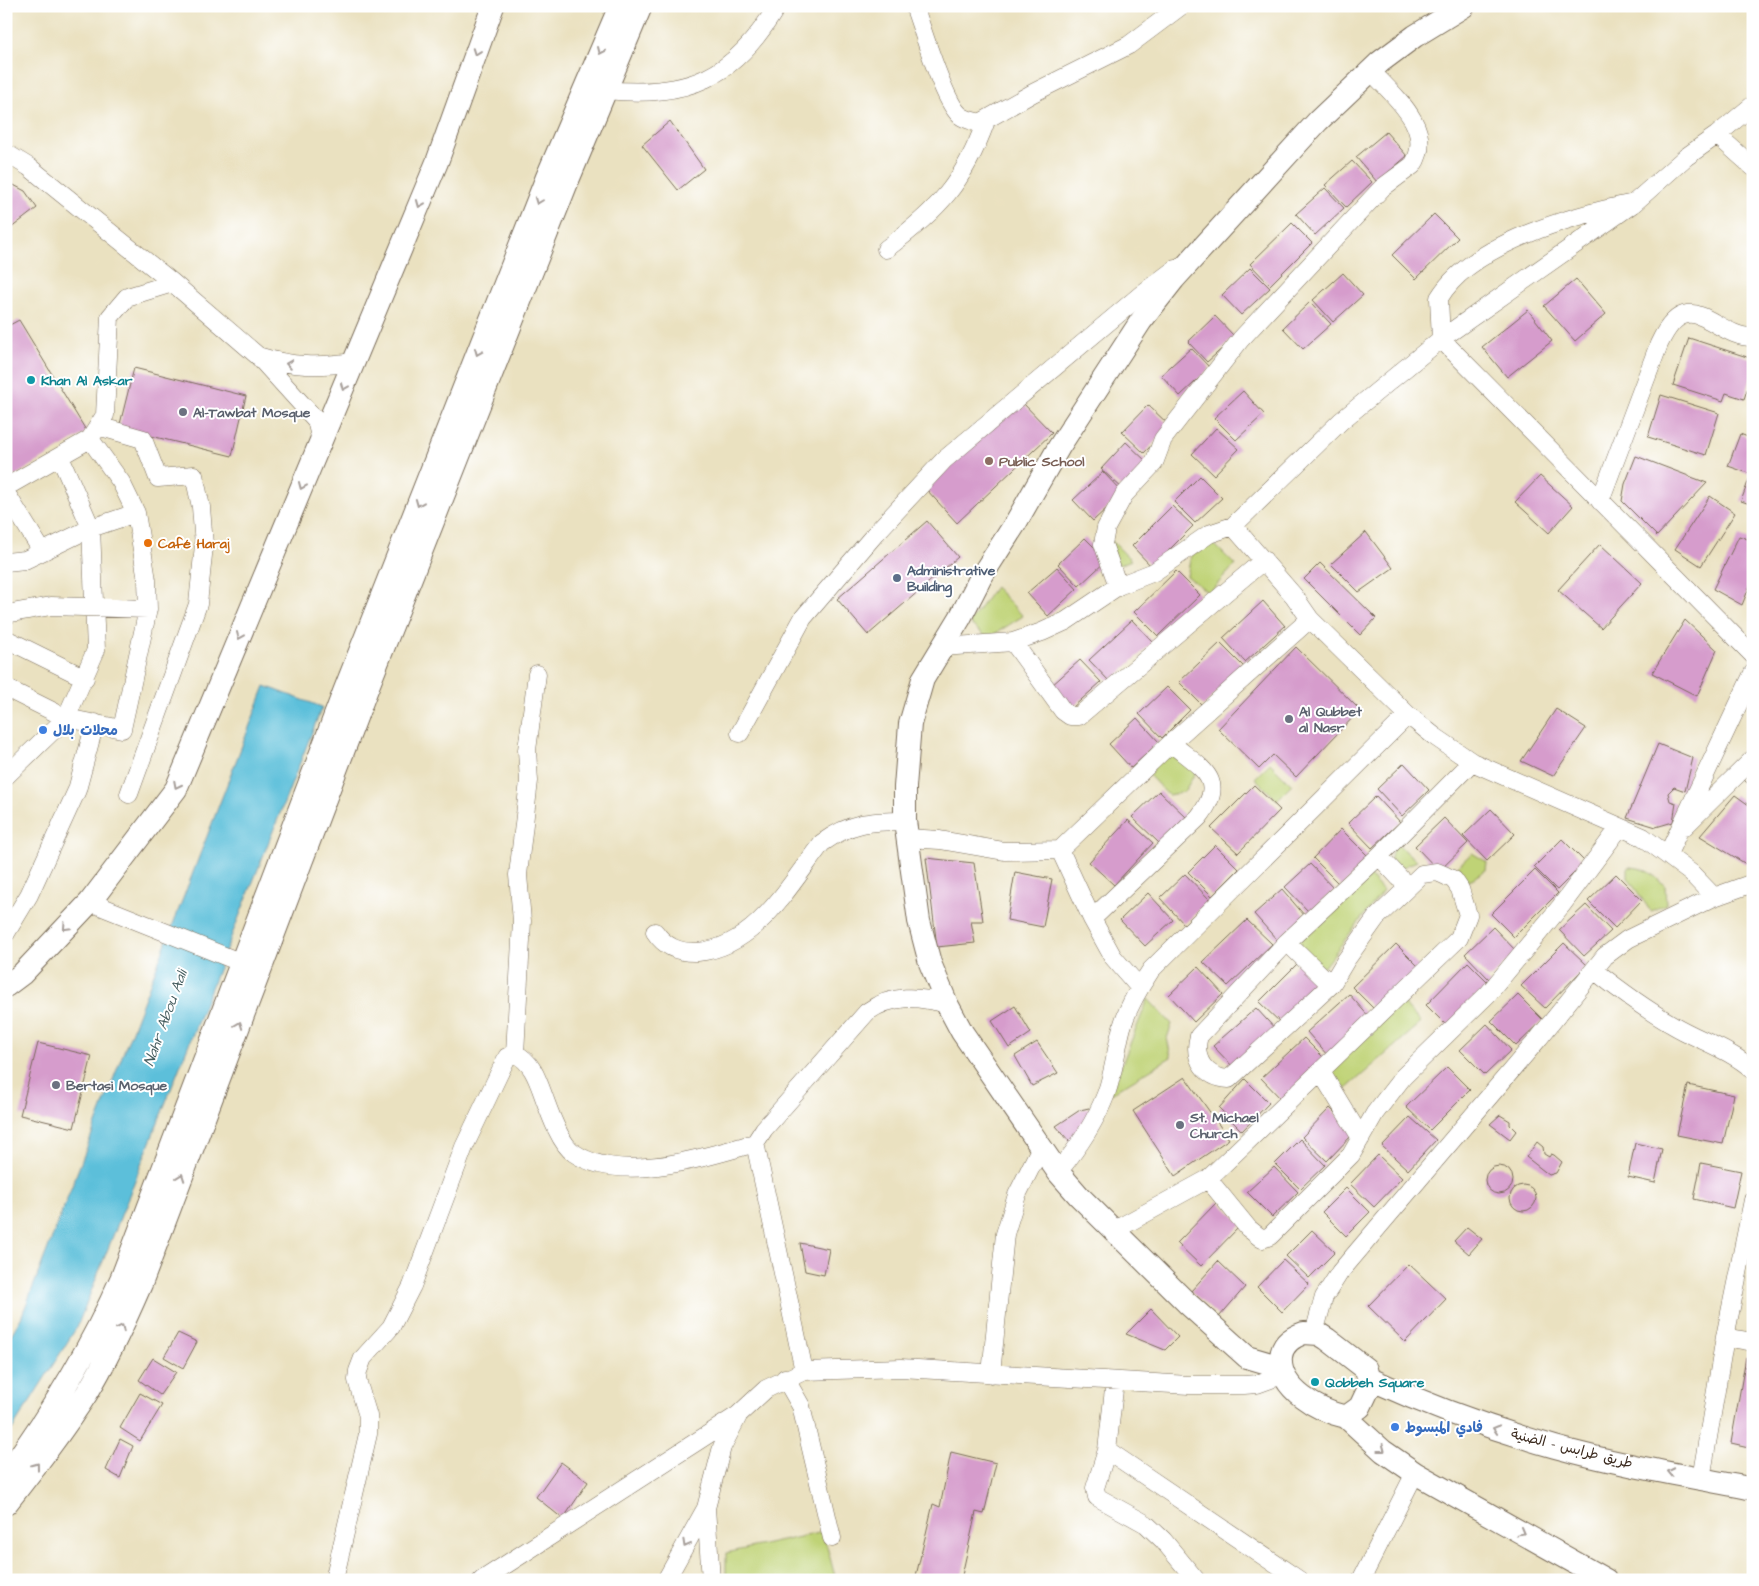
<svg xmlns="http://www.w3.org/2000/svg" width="1759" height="1586" viewBox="0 0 1759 1586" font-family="'Architects Daughter','Playpen Sans Arabic',sans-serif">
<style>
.green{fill:#bfd376;stroke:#7d7e4a}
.water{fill:#5cbfda;stroke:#4c747c}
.building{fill:#d69ccc}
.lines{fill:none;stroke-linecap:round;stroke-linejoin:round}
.minor-casing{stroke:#786a57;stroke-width:19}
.major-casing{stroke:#786a57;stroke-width:24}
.minor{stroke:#fff;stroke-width:18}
.major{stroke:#fff;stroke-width:22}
.oneway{stroke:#a79f9a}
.culture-dot{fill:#0f9aa8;stroke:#fff;stroke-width:2}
.worship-dot{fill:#6b7280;stroke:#fff;stroke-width:2}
.education-dot{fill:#8d6e63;stroke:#fff;stroke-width:2}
.food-dot{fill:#e8710a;stroke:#fff;stroke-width:2}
.service-dot{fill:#5c6f8a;stroke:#fff;stroke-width:2}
.shop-dot{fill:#3f7fe0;stroke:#fff;stroke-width:2}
.labels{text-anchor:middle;stroke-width:4;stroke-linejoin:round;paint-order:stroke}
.culture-label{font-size:14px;font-weight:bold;fill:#0d838f;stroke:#fff;text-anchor:start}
.worship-label{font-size:14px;font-weight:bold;fill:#5b616d;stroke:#fff;text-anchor:start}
.education-label{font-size:14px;font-weight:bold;fill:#785e54;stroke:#fff;text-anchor:start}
.food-label{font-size:14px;font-weight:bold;fill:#c56008;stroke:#fff;text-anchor:start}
.service-label{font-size:14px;font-weight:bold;fill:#4e5e75;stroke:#fff;text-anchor:start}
.shop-label{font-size:14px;font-weight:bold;fill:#366cbe;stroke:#fff;text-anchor:start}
.street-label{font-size:14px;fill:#3b2a1e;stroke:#fff}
.water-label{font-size:15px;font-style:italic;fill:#475e60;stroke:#fff}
</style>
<rect width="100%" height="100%" fill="#fff"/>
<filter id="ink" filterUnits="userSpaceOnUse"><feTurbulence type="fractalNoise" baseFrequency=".02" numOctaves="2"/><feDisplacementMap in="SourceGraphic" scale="10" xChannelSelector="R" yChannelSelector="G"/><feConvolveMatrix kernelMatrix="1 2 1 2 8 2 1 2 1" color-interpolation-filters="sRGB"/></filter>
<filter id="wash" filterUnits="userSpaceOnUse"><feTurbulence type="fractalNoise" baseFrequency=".0096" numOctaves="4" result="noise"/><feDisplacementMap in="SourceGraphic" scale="20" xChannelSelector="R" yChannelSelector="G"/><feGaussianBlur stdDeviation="1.12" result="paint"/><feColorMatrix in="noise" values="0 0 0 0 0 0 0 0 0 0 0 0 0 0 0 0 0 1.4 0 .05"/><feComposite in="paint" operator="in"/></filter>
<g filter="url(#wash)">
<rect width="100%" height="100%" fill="#eae1c0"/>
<!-- green -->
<path class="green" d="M 1111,540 L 1131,560 L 1117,566 Z
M 1214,544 L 1235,565 L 1209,593 L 1187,576 L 1191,555 Z
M 995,587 L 1023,616 L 988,638 L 969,623 Z
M 1171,747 L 1196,772 L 1184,792 L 1168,795 L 1145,771 Z
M 1270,763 L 1292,785 L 1277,800 L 1255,778 Z
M 1394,841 L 1417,861 L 1403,867 L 1390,862 Z
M 1472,853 L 1487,862 L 1486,870 L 1467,882 L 1455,869 Z
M 1628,867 C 1645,867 1653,874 1665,886 L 1666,904 L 1652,911 L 1649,909 L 1628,878 Z
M 1366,872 L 1383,891 L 1323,968 L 1294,939 Z
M 1148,999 L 1172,1024 L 1167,1038 L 1171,1057 L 1110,1094 Z
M 1402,1002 L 1421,1023 L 1346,1089 L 1329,1072 Z
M 823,1532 L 836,1580 L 726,1580 L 726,1553 Z"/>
<!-- water -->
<path class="water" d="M 265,686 L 322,707 L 77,1327 L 6,1439 L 6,1343 L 21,1318 Z"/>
<g id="blocks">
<!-- building -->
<path class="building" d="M 670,121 L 704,169 L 678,190 L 642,145 Z
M 1386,132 L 1407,156 L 1377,182 L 1356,157 Z
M 1352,161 L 1372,182 L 1346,207 L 1325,185 Z
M 6,181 L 25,191 L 37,208 L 6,232 Z
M 1325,188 L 1344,208 L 1315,235 L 1296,214 Z
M 1434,214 L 1458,238 L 1416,279 L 1392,255 Z
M 1292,223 L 1312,243 L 1270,285 L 1250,264 Z
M 1250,268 L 1270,288 L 1241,315 L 1222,295 Z
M 1343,273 L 1363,295 L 1333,322 L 1313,300 Z
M 1576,279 L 1606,314 L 1575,341 L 1544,306 Z
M 1310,302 L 1331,324 L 1303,349 L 1283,328 Z
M 1528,310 L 1552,341 L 1507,377 L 1482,347 Z
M 1215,316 L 1235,337 L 1207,362 L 1188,342 Z
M 19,320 L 87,432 L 6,481 L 6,327 Z
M 1689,338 L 1753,359 L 1753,372 L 1744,399 L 1726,393 L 1723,401 L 1673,385 Z
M 1191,348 L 1210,368 L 1180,396 L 1161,375 Z
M 134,368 L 246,396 L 232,456 L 119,428 Z
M 1243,391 L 1264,414 L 1236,440 L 1214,418 Z
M 1661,395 L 1719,413 L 1706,455 L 1648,437 Z
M 1020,400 L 1052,433 L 957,523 L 926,489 Z
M 1148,405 L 1170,426 L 1144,453 L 1122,432 Z
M 1216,428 L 1239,449 L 1214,475 L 1192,454 Z
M 1740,434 L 1753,439 L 1753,505 L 1741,501 L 1751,474 L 1728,466 Z
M 1126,442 L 1148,463 L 1123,489 L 1101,469 Z
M 1636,456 L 1707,483 L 1657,536 L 1622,501 L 1625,484 Z
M 1103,472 L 1123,493 L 1093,521 L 1073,500 Z
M 1200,476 L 1222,498 L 1195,523 L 1174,502 Z
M 1540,476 L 1573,506 L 1549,533 L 1515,502 Z
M 1710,496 L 1735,513 L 1701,566 L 1675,549 Z
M 1172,506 L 1193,526 L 1152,567 L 1132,546 Z
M 927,521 L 958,557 L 868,635 L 837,599 Z
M 1366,532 L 1393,568 L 1359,592 L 1331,564 Z
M 1739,536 L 1753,541 L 1753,578 L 1742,605 L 1713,589 Z
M 1085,538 L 1107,560 L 1079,586 L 1058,564 Z
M 1600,544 L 1642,583 L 1601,628 L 1558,590 Z
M 1320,563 L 1376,618 L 1360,635 L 1304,579 Z
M 1057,567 L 1077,589 L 1048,616 L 1027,593 Z
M 1176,571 L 1200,595 L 1158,636 L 1134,612 Z
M 1263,601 L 1285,626 L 1245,662 L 1223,638 Z
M 1132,620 L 1153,642 L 1110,682 L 1089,660 Z
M 1685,620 L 1717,650 L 1697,696 L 1652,673 Z
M 1220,643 L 1244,667 L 1203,706 L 1179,682 Z
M 1296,647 L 1360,710 L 1296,777 L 1273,755 L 1259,769 L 1218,729 Z
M 1080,660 L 1101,682 L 1072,708 L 1051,686 Z
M 1167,687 L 1190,710 L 1162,738 L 1139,714 Z
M 1556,709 L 1586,728 L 1553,776 L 1521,761 Z
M 1137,718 L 1159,742 L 1131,768 L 1109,744 Z
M 1658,744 L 1693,758 L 1685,791 L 1674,787 L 1668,793 L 1670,801 L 1676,803 L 1673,822 L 1656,827 L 1627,818 Z
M 1404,763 L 1429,790 L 1402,816 L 1377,789 Z
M 1753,769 L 1753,788 L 1743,779 Z
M 1254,785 L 1280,810 L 1238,853 L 1211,828 Z
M 1159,791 L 1186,817 L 1159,843 L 1132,817 Z
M 1735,795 L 1753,808 L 1753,850 L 1746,864 L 1700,836 Z
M 1376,796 L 1400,822 L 1372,848 L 1348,823 Z
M 1491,809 L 1515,834 L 1487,861 L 1463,836 Z
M 1444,818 L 1468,843 L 1439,871 L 1415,846 Z
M 1128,820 L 1153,843 L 1114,885 L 1089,862 Z
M 1341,829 L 1370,858 L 1342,887 L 1313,858 Z
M 1562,839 L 1585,862 L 1557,890 L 1534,867 Z
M 1215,845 L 1239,869 L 1212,896 L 1188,872 Z
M 926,858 L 974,863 L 983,921 L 971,921 L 975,943 L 937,947 Z
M 1310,864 L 1335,890 L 1310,913 L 1285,887 Z
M 1535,870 L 1558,893 L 1514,937 L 1491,914 Z
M 1015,872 L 1052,879 L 1043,927 L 1007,920 Z
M 1185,874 L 1210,900 L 1184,924 L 1160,898 Z
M 1616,874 L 1642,900 L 1615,928 L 1588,901 Z
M 1282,889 L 1305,916 L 1277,940 L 1254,914 Z
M 1148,893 L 1173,920 L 1145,946 L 1120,920 Z
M 1586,905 L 1611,931 L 1584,956 L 1559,930 Z
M 1247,920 L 1272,944 L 1228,986 L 1203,962 Z
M 1493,927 L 1517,952 L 1489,979 L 1465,954 Z
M 1564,943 L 1587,965 L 1545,1008 L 1521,986 Z
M 1396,944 L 1421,969 L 1377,1012 L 1352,987 Z
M 1300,961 L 1325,986 L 1284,1026 L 1259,1002 Z
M 1468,962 L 1491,985 L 1449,1028 L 1426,1005 Z
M 1198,967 L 1223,994 L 1194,1022 L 1169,995 Z
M 1349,994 L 1370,1018 L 1328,1056 L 1307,1032 Z
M 1518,995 L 1543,1020 L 1516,1046 L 1491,1021 Z
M 1015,1006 L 1031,1033 L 1009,1048 L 992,1021 Z
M 1256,1008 L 1278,1032 L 1235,1069 L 1213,1046 Z
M 1487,1024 L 1511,1050 L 1485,1075 L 1460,1050 Z
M 1304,1038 L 1325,1059 L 1282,1100 L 1261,1078 Z
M 1037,1042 L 1058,1073 L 1032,1086 L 1015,1056 Z
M 38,1043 L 92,1056 L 74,1128 L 20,1115 Z
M 1447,1067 L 1470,1090 L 1430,1130 L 1406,1107 Z
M 1185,1077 L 1229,1139 L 1175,1176 L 1133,1111 Z
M 1245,1079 L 1269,1103 L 1242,1131 L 1219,1108 Z
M 1688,1085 L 1734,1095 L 1723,1144 L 1677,1135 Z
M 1089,1108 L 1094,1112 L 1072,1142 L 1069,1141 L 1056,1126 L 1080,1110 Z
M 1330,1108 L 1355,1132 L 1327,1161 L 1302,1137 Z
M 1500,1115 L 1510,1121 L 1510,1125 L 1516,1131 L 1510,1139 L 1490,1124 Z
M 1410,1117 L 1436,1140 L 1408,1170 L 1382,1146 Z
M 1300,1139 L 1325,1165 L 1300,1189 L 1275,1164 Z
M 1537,1142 L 1543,1147 L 1544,1154 L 1549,1157 L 1551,1154 L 1554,1155 L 1562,1162 L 1556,1173 L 1549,1175 L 1526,1157 Z
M 1635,1143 L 1662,1149 L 1655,1183 L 1628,1177 Z
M 1378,1155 L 1402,1178 L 1374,1207 L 1350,1184 Z
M 1701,1163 L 1741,1171 L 1733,1208 L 1694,1199 Z
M1485 1180a14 14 0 1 1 28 0a14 14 0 1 1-28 0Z
M 1274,1167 L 1298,1192 L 1272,1217 L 1247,1192 Z
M1510 1198a13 13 0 1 1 26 0a13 13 0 1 1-26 0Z
M 1346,1188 L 1370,1212 L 1346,1236 L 1322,1212 Z
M 1218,1201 L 1242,1224 L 1201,1266 L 1177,1243 Z
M 1467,1227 L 1482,1239 L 1469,1254 L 1454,1241 Z
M 1312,1230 L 1335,1252 L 1309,1278 L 1286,1256 Z
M 800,1243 L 829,1249 L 824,1275 L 805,1271 Z
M 1283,1260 L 1309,1284 L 1282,1312 L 1257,1287 Z
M 1218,1261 L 1245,1287 L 1219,1317 L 1191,1291 Z
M 1409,1264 L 1446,1299 L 1405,1342 L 1368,1306 Z
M 1151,1309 L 1178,1337 L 1165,1350 L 1126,1334 Z
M 178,1333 L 197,1342 L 183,1368 L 164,1357 Z
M 1746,1357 L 1753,1358 L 1753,1448 L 1731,1443 Z
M 153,1358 L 176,1372 L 160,1395 L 139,1380 Z
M 140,1393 L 162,1405 L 140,1441 L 120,1428 Z
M 120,1439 L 133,1446 L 120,1478 L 106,1470 Z
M 951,1452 L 996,1463 L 984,1514 L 976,1512 L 961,1580 L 915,1580 L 933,1504 L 940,1507 Z
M 561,1462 L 588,1482 L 563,1519 L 536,1497 Z"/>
</g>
</g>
<g filter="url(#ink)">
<use href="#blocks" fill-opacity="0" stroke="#786a57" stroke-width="1"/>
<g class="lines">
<defs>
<path id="minor" d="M 914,6 C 923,29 944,104 961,116 C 966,120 974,121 980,123 L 1033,93 L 1129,45 L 1181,6
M 605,90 C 688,98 734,79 777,6
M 1717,135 L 1753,105
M 6,153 L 29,167 L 173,283 L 258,356 L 316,420 L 321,441
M 1753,167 L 1717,135 L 1686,157 L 1634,203 L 1441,339 L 1753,655
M 886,249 C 939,209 963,184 986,121
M 258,356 C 293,367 318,367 355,362
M 98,426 L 143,439 L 158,478 L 194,475 L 201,507 L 204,545 L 198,604 L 129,794
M 6,487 L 90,439 L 105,415 L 110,317 L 127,297 L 173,283
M 6,493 L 42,551
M 1600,501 L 1659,344 C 1689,280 1714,338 1753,337
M 1233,526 L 1294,596 L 1310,619 L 1408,715 L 1434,736 L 1472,762 L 1643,837 L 1691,873 L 1714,897
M 6,562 L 25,560 L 91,528 L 136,513
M 1118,586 L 1103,544 L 1106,528 L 1124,495 L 1154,463 L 1163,439 L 1241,339 L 1382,188 L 1413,165 C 1436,129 1393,95 1370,70
M 6,614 L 51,606 L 148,609
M 6,639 L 85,678
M 1013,642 L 1063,711 L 1070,716 L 1079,716 L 1264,560
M 942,647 L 1013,642 L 1042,632 L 1066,621 L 1118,586 L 1154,572 L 1209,534 L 1233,526 L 1341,421 L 1441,339 L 1439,298 C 1472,243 1574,215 1634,203
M 6,688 L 66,718 L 122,729 L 148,609 L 147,580 L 136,513 L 121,482 L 90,439
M 740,733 L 803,618 L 876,533 L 944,460 L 1143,293 L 1175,269
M 1472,762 L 1379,856 L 1287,942 L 1199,1036 C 1192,1059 1206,1078 1229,1079 L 1331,985 L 1346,960 L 1376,918 L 1422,874 L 1437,872 L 1444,875 L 1454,880 L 1460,889 L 1468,915 L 1459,938 L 1208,1179 L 1248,1228 L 1262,1239 L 1270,1236 L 1351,1155 L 1375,1113 L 1403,1077 L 1488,994 L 1561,906 L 1620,827
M 6,776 L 66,718 L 96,650 L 91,528 L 60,457
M 1684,827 L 1753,759
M 907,838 L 940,840 L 1004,851 L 1060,850 L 1092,919 L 1113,957 L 1139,987
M 1060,850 L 1171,743 L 1310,619
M 1668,854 L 1753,673
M 1379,856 L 1408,887
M 90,902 L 252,967
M 1092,919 L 1199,817 C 1229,779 1200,768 1171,743
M 655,932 C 665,947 680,953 698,952 C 756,947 789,885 822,843 C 851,822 870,821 905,821
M 6,933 L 29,895 L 77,790 L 95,723
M 1287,942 L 1331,985
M 1594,970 C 1619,990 1645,1009 1673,1025 C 1698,1040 1731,1050 1753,1070
M 515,1054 L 522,921 L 518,875 L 529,781 L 527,750 L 537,674
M 1321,1072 L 1361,1138
M 1058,1172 C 1078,1148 1095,1123 1106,1094 C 1114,1072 1116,1049 1122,1027 C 1128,1006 1139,988 1151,970 L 1408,715
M 1113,1231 L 1208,1179
M 1314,1333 L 1324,1297 L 1340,1272 L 1539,1038 L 1605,956 L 1628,939 L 1714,897 L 1753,883
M 1725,1337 L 1753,1342
M 804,1371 L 755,1143 L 764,1129 L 867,1012 C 892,994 918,996 947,1004
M 991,1374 L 1005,1234 L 1017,1195 L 1041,1147
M 785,1378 L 801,1406 L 832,1538
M 1115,1381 L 1107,1450 L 1299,1580
M 1107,1450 L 1095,1488 L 1097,1497 L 1146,1524 L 1163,1540 L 1196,1580
M 1701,1479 L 1725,1337 L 1753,1200
M 706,1508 L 711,1580
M 334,1580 L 368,1434 L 368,1416 L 357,1380 L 358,1371 L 363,1358 L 391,1327 L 412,1286 L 464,1147 L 507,1057 L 515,1054 C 533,1061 539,1084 545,1100 C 550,1114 561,1145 574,1153 C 621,1185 705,1157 755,1143
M 482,1580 L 738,1415 L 766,1389 L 804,1371 L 901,1368 L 1189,1385 L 1244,1385 L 1257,1384 L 1282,1375
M 666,1580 L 706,1508 L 722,1447 L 738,1416
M 1361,1580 L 1415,1473"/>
<path id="major" d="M 6,986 L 22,974 L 90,902 L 176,789 L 437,162 L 493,6
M 1304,1333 L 1319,1334 L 1327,1339 L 1366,1369 L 1370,1386 L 1360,1407 L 1346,1417 C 1319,1411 1278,1389 1281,1357 C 1282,1344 1292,1337 1304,1333 Z
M 1281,1367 L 1247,1357 L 1187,1303 L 1079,1196 L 1058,1172 L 962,1032 L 947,1004 L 930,963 L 919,921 L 905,821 L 905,787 L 910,724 L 923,679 L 960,618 L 981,577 L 1015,524 L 1059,447 L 1141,321 L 1174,279 L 1318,121 L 1380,62 L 1415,36 L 1464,6
M 1370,1379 C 1429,1406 1492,1429 1555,1447 C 1620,1465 1687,1476 1753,1489
M 1346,1417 L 1383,1451 L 1415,1473 L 1606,1580
M 6,1475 C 52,1412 91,1348 122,1277 L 344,692 L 547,177 L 620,6
M 6,1504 C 34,1468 62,1432 87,1393 C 108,1359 125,1321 141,1284 L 363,699 L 566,185 L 641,6"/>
</defs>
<!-- minor casing -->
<use href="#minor" class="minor-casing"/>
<!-- major casing -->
<use href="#major" class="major-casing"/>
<!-- minor -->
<use href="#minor" class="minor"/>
<!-- major -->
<use href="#major" class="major"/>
</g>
<!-- one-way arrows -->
<defs><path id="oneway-chevron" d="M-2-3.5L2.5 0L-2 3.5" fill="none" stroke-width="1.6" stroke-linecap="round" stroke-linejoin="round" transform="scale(1.25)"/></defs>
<g class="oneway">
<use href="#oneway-chevron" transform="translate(601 51) rotate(114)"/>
<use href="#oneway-chevron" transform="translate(476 52) rotate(110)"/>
<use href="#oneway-chevron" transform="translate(538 201) rotate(111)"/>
<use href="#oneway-chevron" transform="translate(420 204) rotate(112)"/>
<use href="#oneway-chevron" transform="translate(478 352) rotate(112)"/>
<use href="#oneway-chevron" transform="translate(289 364) rotate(-171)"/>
<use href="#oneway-chevron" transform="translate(344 387) rotate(113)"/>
<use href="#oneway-chevron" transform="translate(302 486) rotate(113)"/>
<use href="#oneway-chevron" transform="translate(419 503) rotate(112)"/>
<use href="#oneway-chevron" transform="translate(240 636) rotate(113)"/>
<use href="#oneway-chevron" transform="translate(177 785) rotate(117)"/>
<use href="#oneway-chevron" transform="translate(66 927) rotate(133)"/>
<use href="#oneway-chevron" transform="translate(239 1025) rotate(-69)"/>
<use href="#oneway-chevron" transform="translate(181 1177) rotate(-70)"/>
<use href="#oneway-chevron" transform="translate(121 1328) rotate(-64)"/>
<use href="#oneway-chevron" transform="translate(1496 1429) rotate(-163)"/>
<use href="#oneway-chevron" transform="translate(1382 1449) rotate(37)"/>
<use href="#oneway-chevron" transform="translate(36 1466) rotate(-53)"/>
<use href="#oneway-chevron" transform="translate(1671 1472) rotate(-168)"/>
<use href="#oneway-chevron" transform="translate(1521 1532) rotate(29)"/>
<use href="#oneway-chevron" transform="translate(686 1544) rotate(119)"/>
</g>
</g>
<!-- markers -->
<g class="culture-dot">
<circle cx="31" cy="380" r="5"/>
<circle cx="1315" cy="1382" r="5"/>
</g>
<g class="worship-dot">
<circle cx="183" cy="412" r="5"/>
<circle cx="1289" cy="719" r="5"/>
<circle cx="56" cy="1085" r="5"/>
<circle cx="1180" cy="1125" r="5"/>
</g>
<circle class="education-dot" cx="989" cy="461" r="5"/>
<circle class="food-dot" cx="148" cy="543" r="5"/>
<circle class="service-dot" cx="897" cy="578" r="5"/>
<g class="shop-dot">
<circle cx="43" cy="730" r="5"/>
<circle cx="1395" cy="1427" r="5"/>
</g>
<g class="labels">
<!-- culture labels -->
<g class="culture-label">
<text x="41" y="385">Khan Al Askar</text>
<text x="1325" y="1387">Qobbeh Square</text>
</g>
<!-- worship labels -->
<g class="worship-label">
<text x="193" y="417">Al-Tawbat Mosque</text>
<text x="1299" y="716">Al Qubbet<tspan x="1299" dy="16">al Nasr</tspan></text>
<text x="66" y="1090">Bertasi Mosque</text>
<text x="1190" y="1122">St. Michael<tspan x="1190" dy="16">Church</tspan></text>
</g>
<!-- education labels -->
<g class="education-label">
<text x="999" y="466">Public School</text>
</g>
<!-- food labels -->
<g class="food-label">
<text x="158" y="548">Café Haraj</text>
</g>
<!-- service labels -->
<g class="service-label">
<text x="907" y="575">Administrative<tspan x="907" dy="16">Building</tspan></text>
</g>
<!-- shop labels -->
<g class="shop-label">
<text x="53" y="735">محلات بلال</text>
<text x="1405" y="1432">فادي المبسوط</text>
</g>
<!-- street labels -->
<g class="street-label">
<text transform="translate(1572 1448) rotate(14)" y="5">طريق طرابس - الضنية</text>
</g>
<!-- water labels -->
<g class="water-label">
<text transform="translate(165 1018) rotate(-70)" y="5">Nahr Abou Aali</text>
</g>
</g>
<!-- margin -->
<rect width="1759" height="1586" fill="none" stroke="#fff" stroke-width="25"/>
</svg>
